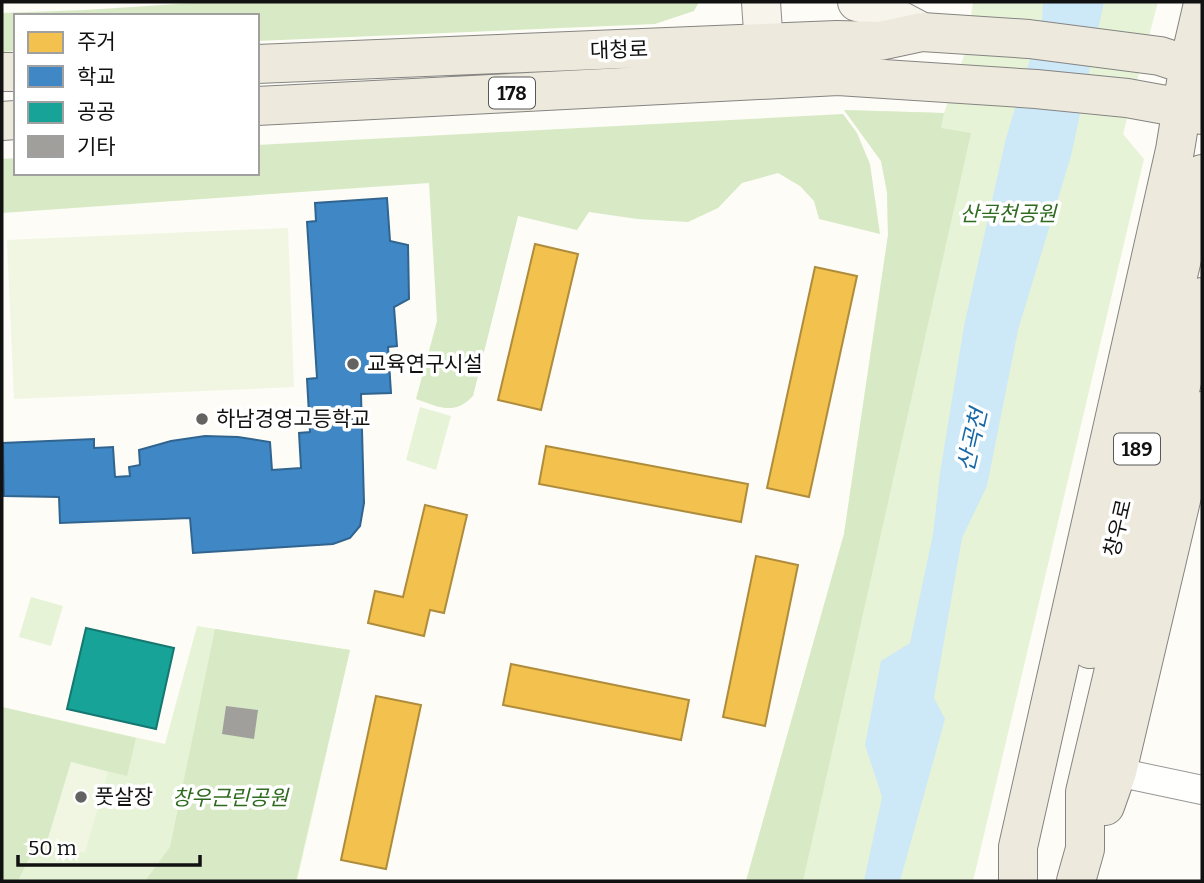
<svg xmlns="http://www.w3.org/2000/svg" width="1204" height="883" viewBox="0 0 1204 883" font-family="Bitter,'Noto Sans KR',serif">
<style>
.green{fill:#e7f3d7}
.forest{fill:#d8eac5}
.pitch{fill:#f0f6e1}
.water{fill:#cde8f7}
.homes{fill:#f2c14e;stroke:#ae8c3c;stroke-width:2}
.schools{fill:#3f88c5;stroke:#31648f;stroke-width:2}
.public{fill:#17a398;stroke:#157770;stroke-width:2}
.building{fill:#a19f9c}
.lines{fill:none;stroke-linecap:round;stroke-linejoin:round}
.street-casing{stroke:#979795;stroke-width:30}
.secondary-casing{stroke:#8e8d8b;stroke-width:40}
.primary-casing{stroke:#858482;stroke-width:40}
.street{stroke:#fffffe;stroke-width:28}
.secondary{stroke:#f6f4eb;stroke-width:38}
.primary{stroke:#ede9dc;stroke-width:38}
.poi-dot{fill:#646362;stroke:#fff;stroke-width:2.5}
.labels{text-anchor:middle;stroke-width:7;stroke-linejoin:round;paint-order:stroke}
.shield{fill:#fff;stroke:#585858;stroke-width:2}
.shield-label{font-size:19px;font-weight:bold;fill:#111}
.street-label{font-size:21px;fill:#111;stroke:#fff}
.park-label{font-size:21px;font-style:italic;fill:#2f6b1f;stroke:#fff}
.poi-label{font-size:21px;fill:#111;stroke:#fff;text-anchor:start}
.water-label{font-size:23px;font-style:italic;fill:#1768a6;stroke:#fff}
</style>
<rect width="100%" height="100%" fill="#fdfcf7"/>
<!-- green -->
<path class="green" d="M 973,2 L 1158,2 L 1123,134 L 1144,159 L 973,881 L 746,881 L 844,534 L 888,235 L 887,192 L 881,161 L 844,110 L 944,113 L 966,50 Z
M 420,407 L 451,416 L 436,470 L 406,460 Z
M 31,597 L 63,606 L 51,646 L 19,637 Z
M 197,626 L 350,650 L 297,881 L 2,881 L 2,707 L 165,744 Z"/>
<!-- forest -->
<path class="forest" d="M 209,2 L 699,2 L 694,11 L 655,24 L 257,41 L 257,16 L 16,16 L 16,51 L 2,52 L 2,13 L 85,10 Z
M 844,110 L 944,113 L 941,128 L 971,133 L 803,881 L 746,881 L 844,534 L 888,235 L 887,192 L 881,161 Z
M 843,114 L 857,133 L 870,164 L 880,234 L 819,219 L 814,201 L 800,186 L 778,173 L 742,183 L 718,208 L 688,222 L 637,219 L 589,212 L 577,230 L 518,216 L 473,396 C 454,416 439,407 416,399 L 437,321 L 429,183 L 2,213 L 2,159 L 16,158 L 16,173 L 257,173 L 257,145 Z
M 215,629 L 350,650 L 296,881 L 145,881 L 170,847 Z
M 2,707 L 136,738 L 127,776 L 71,762 L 47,842 L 38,840 L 18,881 L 2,881 Z"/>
<!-- pitch -->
<path class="pitch" d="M 288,228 L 294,387 L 14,399 L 7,240 Z
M 71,762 L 108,772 L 85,853 L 47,842 Z"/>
<!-- water -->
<path class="water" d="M 1043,2 L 1104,2 L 1071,156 L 1018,330 L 987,486 L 962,538 L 934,698 L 945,719 L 900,881 L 864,881 L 882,797 L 865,745 L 881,661 L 910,643 L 933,534 L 940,473 L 964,326 L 1006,138 L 1042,19 Z"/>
<!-- homes -->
<path class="homes" d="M 535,244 L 578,254 L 541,410 L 498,400 Z
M 815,267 L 857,276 L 809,497 L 767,488 Z
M 546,446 L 748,484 L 741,522 L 539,484 Z
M 425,505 L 467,515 L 444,613 L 430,610 L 424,636 L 368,623 L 375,591 L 403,597 Z
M 756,556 L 798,565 L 765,726 L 723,717 Z
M 511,664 L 689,700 L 681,740 L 503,705 Z
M 376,696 L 421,705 L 386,869 L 341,860 Z"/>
<!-- schools -->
<path class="schools" d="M 387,198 L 390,241 L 408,245 L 409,299 L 394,307 L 397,346 L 388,347 L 391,393 L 361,394 L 364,503 L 360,526 L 350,538 L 333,544 L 193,553 L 190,518 L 60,523 L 59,497 L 4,496 L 3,443 L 94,439 L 94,448 L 113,447 L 115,477 L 130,476 L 129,467 L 140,465 L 139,450 L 171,441 L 205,436 L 238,437 L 270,442 L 272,470 L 301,468 L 299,433 L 310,432 L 307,379 L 317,378 L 307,222 L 316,221 L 315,203 Z"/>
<!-- public -->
<path class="public" d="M 86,628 L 174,648 L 156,729 L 67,709 Z"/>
<!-- building -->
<path class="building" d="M 226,706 L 258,710 L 254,739 L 222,734 Z"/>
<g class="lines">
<defs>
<path id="street" d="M 1117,772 L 1202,790"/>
<path id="secondary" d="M 761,2 L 766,76
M 857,2 L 875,7 L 922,32"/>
<path id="primary" d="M 257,64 L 837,40 L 880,41 L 922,32 L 1029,39 L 1160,56 L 1202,70
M 2,72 L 16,72
M 257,106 L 838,76 L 1036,89 L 1127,98 L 1182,108 L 1202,115
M 2,121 L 16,120
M 1090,649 L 1202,174
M 1105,806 L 1117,772 L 1202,411
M 1018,881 L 1018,847 L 1175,150 L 1189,64 L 1202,8
M 1076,881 L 1085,849 L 1085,792 L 1202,297"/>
</defs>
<!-- street casing -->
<use href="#street" class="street-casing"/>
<!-- secondary casing -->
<use href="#secondary" class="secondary-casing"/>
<!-- primary casing -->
<use href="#primary" class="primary-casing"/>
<!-- street -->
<use href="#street" class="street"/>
<!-- secondary -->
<use href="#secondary" class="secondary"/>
<!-- primary -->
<use href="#primary" class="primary"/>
</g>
<!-- markers -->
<g class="poi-dot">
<circle cx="353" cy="364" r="7"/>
<circle cx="202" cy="419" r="7"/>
<circle cx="81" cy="797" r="7"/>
</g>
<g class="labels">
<!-- shield labels -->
<g class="shield">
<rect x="489" y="77.5" width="46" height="31" rx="5"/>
<rect x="1114" y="433.5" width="46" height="31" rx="5"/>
</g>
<g class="shield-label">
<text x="512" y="100">178</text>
<text x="1137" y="456">189</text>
</g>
<!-- street labels -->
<g class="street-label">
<text transform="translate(619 50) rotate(-2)" y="7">대청로</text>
<text transform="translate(1118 528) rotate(-77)" y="7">창우로</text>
</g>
<!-- park labels -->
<g class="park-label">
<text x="1008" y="221">산곡천공원</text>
<text x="230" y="805">창우근린공원</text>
</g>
<!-- poi labels -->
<g class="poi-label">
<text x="367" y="371">교육연구시설</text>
<text x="216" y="426">하남경영고등학교</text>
<text x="95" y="804">풋살장</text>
</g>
<!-- water labels -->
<g class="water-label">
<text transform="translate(972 440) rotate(-77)" y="8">산곡천</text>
</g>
</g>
<!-- border -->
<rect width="1204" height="883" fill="none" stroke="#111111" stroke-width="7"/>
<!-- legend -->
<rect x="14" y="14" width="245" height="161" fill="#ffffff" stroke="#a0a0a0" stroke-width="2"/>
<rect x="28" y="32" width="35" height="21" fill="#f2c14e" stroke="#a0a0a0" stroke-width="2"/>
<text x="77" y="49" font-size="21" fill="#111111">주거</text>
<rect x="28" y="66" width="35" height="21" fill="#3f88c5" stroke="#a0a0a0" stroke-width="2"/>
<text x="77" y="84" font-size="21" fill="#111111">학교</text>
<rect x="28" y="102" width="35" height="21" fill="#17a398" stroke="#a0a0a0" stroke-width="2"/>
<text x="77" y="119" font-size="21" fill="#111111">공공</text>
<rect x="28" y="136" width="35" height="21" fill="#a19f9c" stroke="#a0a0a0" stroke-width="2"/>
<text x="77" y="154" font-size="21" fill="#111111">기타</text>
<!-- scale -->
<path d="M18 855v10h182v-10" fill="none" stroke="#111111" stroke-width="3.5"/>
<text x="28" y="855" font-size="21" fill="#111111" stroke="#ffffff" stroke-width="5" paint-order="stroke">50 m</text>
</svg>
